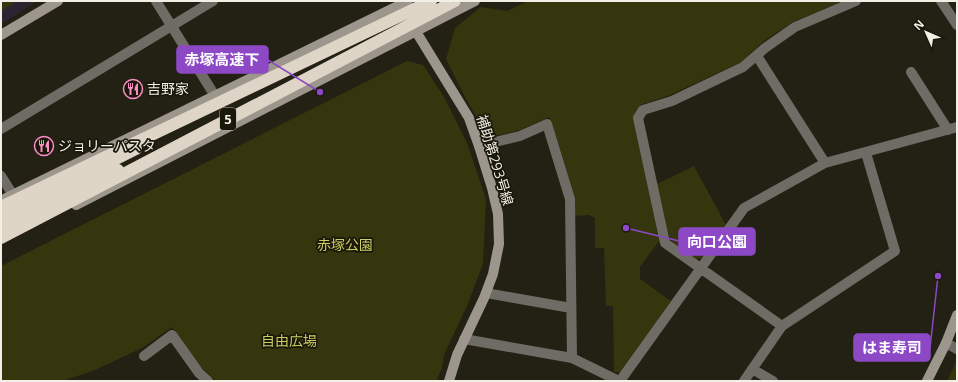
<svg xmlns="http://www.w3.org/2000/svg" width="958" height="382" viewBox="0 0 958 382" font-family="'Open Sans','Noto Sans JP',sans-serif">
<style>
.education{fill:#2d2331}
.green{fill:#35360d}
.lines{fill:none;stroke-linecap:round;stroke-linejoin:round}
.street{stroke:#6f6b65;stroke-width:10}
.secondary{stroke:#9c968c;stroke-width:10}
.highway{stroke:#dfd5c7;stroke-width:12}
.highway-bridge{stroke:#dfd5c7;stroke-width:12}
.labels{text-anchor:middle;stroke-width:3.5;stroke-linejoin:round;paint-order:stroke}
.shield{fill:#1a170b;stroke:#b0aea4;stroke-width:1}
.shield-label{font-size:13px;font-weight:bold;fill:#f1efe6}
.poi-label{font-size:14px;fill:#f1efe6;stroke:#1a170b;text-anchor:start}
.street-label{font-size:14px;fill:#f1efe6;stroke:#1a170b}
.park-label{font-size:14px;fill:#cbce60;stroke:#1a170b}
.leader{fill:none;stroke:#8d49c5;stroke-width:1.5}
.callout-dot{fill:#8d49c5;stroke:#1a170b;stroke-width:1.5}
.callout{fill:#8d49c5;stroke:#8d49c5;stroke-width:1.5}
.callout-label{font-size:15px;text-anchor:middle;font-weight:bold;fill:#fff}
</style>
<rect width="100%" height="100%" fill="#232014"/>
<!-- education -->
<path class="education" d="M 1,1 L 38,1 L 1,24 Z"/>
<!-- green -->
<path class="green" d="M 1,1 L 17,1 L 1,11 Z
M 528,1 L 842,1 L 793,22 L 764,41 L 741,62 L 670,95 L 640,105 L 634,117 L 659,241 L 640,267 L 640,279 L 671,301 L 620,372 L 614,372 L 613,306 L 606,306 L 604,248 L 595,248 L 595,218 L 589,215 L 575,216 L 575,198 L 558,142 L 549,117 L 520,130 L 487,138 L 482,126 L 466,99 L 446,59 L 455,28 L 481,7 L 507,11 Z
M 407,61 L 423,65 L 444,97 L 467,143 L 486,199 L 483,264 L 467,306 L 444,355 L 442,368 L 436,381 L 216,381 L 198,364 L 172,327 L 142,348 L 95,370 L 63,381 L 1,381 L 1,266 Z
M 694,166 L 726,225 L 702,258 L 696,259 L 674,243 L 668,235 L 657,184 Z
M 956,362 L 957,362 L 957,381 L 947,381 Z"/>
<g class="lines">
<!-- street -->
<path class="street" d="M 156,1 L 215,96
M 941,1 L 957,25
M 757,56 L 825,163
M 911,72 L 948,130
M 1,129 L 213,1
M 479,146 L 520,136 L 547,124 L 570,199 L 572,358
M 1,176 L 13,195
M 486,293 L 571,308
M 782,326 L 665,243 L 638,118 L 643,110 L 672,101 L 743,67 L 765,48 L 795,27 L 856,1
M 464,339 L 572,358 L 619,381
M 946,343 L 957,349
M 144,356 L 172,335 L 199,373 L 208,381
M 752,369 L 773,381
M 620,381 L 744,208 L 825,163 L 957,127
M 744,381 L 782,326 L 895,251 L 866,153"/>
<!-- secondary -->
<path class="secondary" d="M 412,25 L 469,118 L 479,146 L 492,188 L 498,214 L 499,244 L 493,274 L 484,298 L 457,355 L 449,381
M 1,35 L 58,1
M 2,200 L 408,1
M 76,205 L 475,1
M 927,381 L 946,343 L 957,315"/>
<!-- highway -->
<path class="highway" d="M 1,217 L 136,149
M 1,229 L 118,170"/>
<!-- highway-bridge -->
<path class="highway-bridge" d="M 1,207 L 431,1
M 1,238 L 455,1"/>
</g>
<!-- icons -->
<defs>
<symbol id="restaurant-ring" viewBox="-11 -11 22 22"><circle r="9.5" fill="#1a170b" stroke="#fb8fc5" stroke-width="1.5"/><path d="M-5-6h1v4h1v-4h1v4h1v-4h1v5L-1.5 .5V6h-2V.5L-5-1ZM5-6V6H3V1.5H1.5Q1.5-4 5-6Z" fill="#fb8fc5"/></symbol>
</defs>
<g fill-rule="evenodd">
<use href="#restaurant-ring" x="122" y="78" width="22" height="22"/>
<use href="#restaurant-ring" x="33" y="135" width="22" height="22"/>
</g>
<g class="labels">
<!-- shield labels -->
<rect class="shield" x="220" y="108" width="16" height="22" rx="3"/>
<g class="shield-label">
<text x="228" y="124">5</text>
</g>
<!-- poi labels -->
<g class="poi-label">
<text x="147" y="94">吉野家</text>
<text x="58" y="151">ジョリーパスタ</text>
</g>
<!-- street labels -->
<g class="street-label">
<text transform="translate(495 160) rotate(73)" y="5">補助第293号線</text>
</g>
<!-- park labels -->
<g class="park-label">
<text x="345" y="250">赤塚公園</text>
<text x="289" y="346">自由広場</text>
</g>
</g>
<!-- callouts -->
<path class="leader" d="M320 92L268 60M626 228L679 241M938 276L930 348"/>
<g class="callout-dot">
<circle cx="320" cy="92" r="4"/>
<circle cx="626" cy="228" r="4"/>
<circle cx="938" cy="276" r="4"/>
</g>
<g class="callout">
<rect x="177" y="46" width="91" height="27" rx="4"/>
<rect x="679" y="228" width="76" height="27" rx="4"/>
<rect x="854" y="334" width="76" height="27" rx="4"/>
</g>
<g class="callout-label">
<text x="222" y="65">赤塚高速下</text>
<text x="717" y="247">向口公園</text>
<text x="892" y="353">はま寿司</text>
</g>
<!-- border -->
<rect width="958" height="382" fill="none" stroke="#f1efe6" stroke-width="4"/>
<!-- north arrow -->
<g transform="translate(926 32) rotate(315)" stroke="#1a170b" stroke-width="3" paint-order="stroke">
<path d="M0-3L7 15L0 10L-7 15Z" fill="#f1efe6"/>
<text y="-6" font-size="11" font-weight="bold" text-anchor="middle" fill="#f1efe6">N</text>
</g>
</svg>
